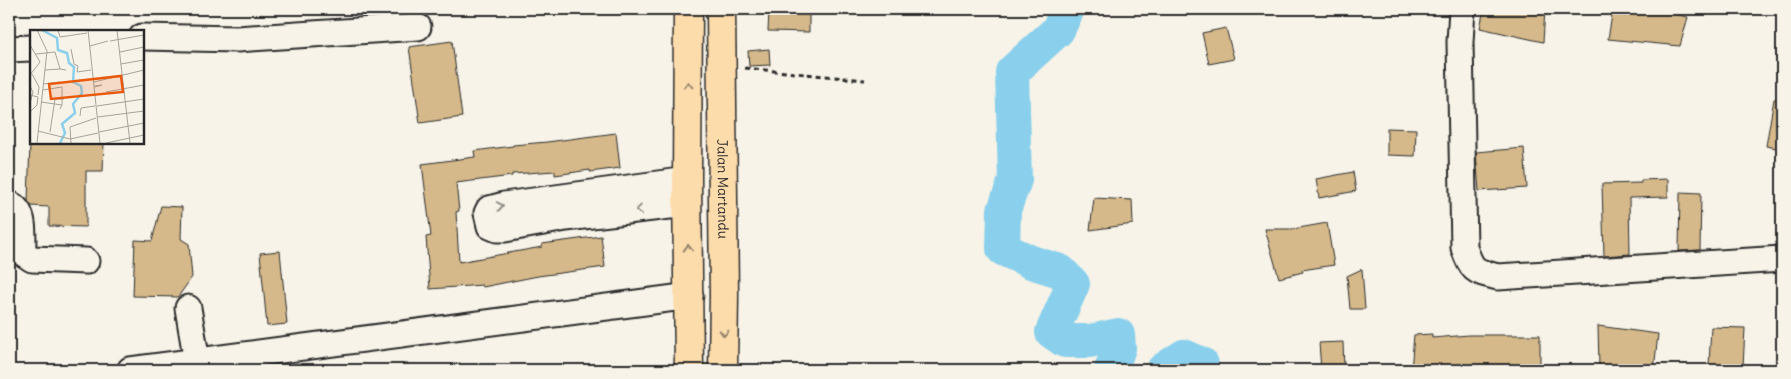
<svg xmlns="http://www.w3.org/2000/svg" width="1791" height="379" viewBox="0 0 1791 379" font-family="Delius,sans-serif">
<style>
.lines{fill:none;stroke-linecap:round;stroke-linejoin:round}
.river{stroke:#8ad0ec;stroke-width:34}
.building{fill:#d5b98a;stroke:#2b2b2b}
.minor-casing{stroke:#2b2b2b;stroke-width:29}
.highway-casing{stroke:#2b2b2b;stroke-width:31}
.path{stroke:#2b2b2b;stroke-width:3;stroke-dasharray:5 4;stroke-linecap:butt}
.minor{stroke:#f7f3e8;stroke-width:25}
.highway{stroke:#fddcac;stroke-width:28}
.oneway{stroke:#94846c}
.oneway2{stroke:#918f8a}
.labels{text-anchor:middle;stroke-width:4;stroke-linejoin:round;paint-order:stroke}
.street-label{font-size:14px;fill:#2b2b2b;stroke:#f7f3e8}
.inset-river{fill:none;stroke:#8ad0ec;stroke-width:2.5}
.inset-road{fill:none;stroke:#a5a39c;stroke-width:1}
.view{fill:#e8590c;fill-opacity:0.15;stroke:#e8590c;stroke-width:2.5}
.inset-edge{fill:none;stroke:#2b2b2b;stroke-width:2.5}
</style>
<rect width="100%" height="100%" fill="#f7f3e8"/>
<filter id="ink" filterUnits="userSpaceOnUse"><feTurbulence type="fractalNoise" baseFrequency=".02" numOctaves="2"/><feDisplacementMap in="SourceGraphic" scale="10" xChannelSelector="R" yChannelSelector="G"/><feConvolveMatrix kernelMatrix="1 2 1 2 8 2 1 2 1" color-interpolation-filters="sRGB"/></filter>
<g filter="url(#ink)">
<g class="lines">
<!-- river -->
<path class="river" d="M 1068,9 L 1058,30 L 1012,72 L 1015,180 L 1004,210 L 1003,249 L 1031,262 L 1060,271 L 1073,284 L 1052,332 L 1065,341 L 1090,341 L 1118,335 L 1119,348 L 1111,370
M 1163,370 L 1184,356 L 1202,364 L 1202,370"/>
</g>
<!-- building -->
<path class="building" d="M 1484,9 L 1545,9 L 1543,42 L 1480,28 Z
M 1613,9 L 1652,9 L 1688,17 L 1680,46 L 1608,39 Z
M 769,11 L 809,13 L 809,32 L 768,31 Z
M 1226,28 L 1234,59 L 1209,64 L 1202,33 Z
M 452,41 L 462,117 L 420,123 L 409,47 Z
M 769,49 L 770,65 L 749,66 L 748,51 Z
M 1774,99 L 1782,99 L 1782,149 L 1766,146 Z
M 1387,128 L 1416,129 L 1415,156 L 1387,155 Z
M 616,133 L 620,168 L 590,172 L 590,170 L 555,175 L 555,171 L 512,174 L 512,176 L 456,183 L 459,211 L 456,212 L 459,262 L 542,247 L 542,244 L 601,236 L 605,267 L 538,276 L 483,287 L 482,285 L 430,289 L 426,237 L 431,236 L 422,164 L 475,157 L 474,151 L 513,146 L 513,145 L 547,142 Z
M 30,142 L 104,142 L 103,171 L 86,171 L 86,227 L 49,226 L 49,207 L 31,206 L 28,201 Z
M 1524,148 L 1527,188 L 1479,191 L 1476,152 Z
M 1353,172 L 1356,191 L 1319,198 L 1316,179 Z
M 1668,179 L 1668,197 L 1629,198 L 1630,254 L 1604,256 L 1602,184 L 1641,183 L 1641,180 Z
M 1680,192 L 1701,193 L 1700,250 L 1679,251 Z
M 1094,198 L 1132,200 L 1133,224 L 1090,230 Z
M 161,206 L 182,207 L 181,239 L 189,244 L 192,277 L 178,297 L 133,296 L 135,240 L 152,241 Z
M 1327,223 L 1334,265 L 1302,270 L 1303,272 L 1279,278 L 1265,229 L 1293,229 Z
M 280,251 L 287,324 L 267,326 L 260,253 Z
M 1362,269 L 1365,309 L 1350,309 L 1347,276 Z
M 1598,326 L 1658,334 L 1654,370 L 1619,370 L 1599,367 Z
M 1711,327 L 1745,328 L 1743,367 L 1709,365 Z
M 1432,334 L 1432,338 L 1469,335 L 1540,335 L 1540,370 L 1411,370 L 1414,335 Z
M 1343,342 L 1344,370 L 1321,370 L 1319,343 Z"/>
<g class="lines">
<defs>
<path id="minor" d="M 1462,9 L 1460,42 L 1464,248 C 1473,272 1474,271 1498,277 L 1782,259
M 142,37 L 237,39 L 418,27
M 9,49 L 31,48
M 687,180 L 504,205 L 489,209 L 487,213 L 490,226 L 497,229 L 505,229 L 566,218 L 687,204
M 9,204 C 27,211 22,237 23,253 L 32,259 L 86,261
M 188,308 L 197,362
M 130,370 L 690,296"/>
<g id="highway">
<path d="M 688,9 L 687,180 L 689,370"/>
<path id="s1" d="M 721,9 L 724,295 L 723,370"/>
</g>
</defs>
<!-- minor casing -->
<use href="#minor" class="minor-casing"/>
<!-- highway casing -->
<use href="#highway" class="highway-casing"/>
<!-- path -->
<path class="path" d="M 745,68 L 865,80"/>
<!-- minor -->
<use href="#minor" class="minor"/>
<!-- highway -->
<use href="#highway" class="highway"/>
</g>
<!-- one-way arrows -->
<defs><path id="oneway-chevron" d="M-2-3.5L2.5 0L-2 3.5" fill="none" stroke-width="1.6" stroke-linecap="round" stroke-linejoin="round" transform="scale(1.25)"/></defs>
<g class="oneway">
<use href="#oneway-chevron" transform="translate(688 85) rotate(-90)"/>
<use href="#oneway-chevron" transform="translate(688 248) rotate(-91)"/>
<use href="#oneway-chevron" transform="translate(724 333) rotate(91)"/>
</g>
<g class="oneway2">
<use href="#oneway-chevron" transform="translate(500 206) rotate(-11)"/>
<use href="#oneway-chevron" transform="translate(639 210) rotate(173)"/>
</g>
</g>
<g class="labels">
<!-- street labels -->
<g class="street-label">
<text dy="5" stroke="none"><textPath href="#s1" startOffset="180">Jalan Martandu</textPath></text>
</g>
</g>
<!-- overview -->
<g transform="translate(30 30)">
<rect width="114" height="114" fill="#f7f3e8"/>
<path class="inset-river" d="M 12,0 L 27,8 L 28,20 L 37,23 L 39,33 L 44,37 L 43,52 L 51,56 L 52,63 L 43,74 L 45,83 L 32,94 L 35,103 L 30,113"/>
<path class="inset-road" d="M 7,0 L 17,21 L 7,113M 28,0 L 30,7 L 57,3M 58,0 L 70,113M 87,0 L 100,113M 80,11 L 114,5M 0,15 L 10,32 L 0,45M 60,16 L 78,11M 41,19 L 44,34 L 48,36 L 47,42 L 61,40M 90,22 L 114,17M 6,24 L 25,22 L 30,39 L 36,40M 91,34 L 114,30M 15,40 L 30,39M 2,44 L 9,57 L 8,65M 64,52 L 114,40M 13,54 L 30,52M 0,56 L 3,62 L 0,73M 64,56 L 72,55 L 65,57M 13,60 L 32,57 L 32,75M 76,62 L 114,55M 0,65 L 8,67 L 7,75 L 0,82M 11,72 L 32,75 L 30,79M 67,76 L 114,69M 50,86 L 51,78 L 65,76M 68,87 L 114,81M 8,101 L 40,109 L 68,103M 20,102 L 25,69 L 34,69M 69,102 L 114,93M 41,113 L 40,97 L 66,88M 76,113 L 114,105"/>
<path class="view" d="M 91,46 L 93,62 L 21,69 L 19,54 Z"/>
<rect width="114" height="114" class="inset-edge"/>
</g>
<!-- margin -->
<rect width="1791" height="379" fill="none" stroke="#f7f3e8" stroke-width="30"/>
<rect x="15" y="15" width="1761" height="349" fill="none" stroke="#2b2b2b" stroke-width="2" filter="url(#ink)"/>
</svg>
